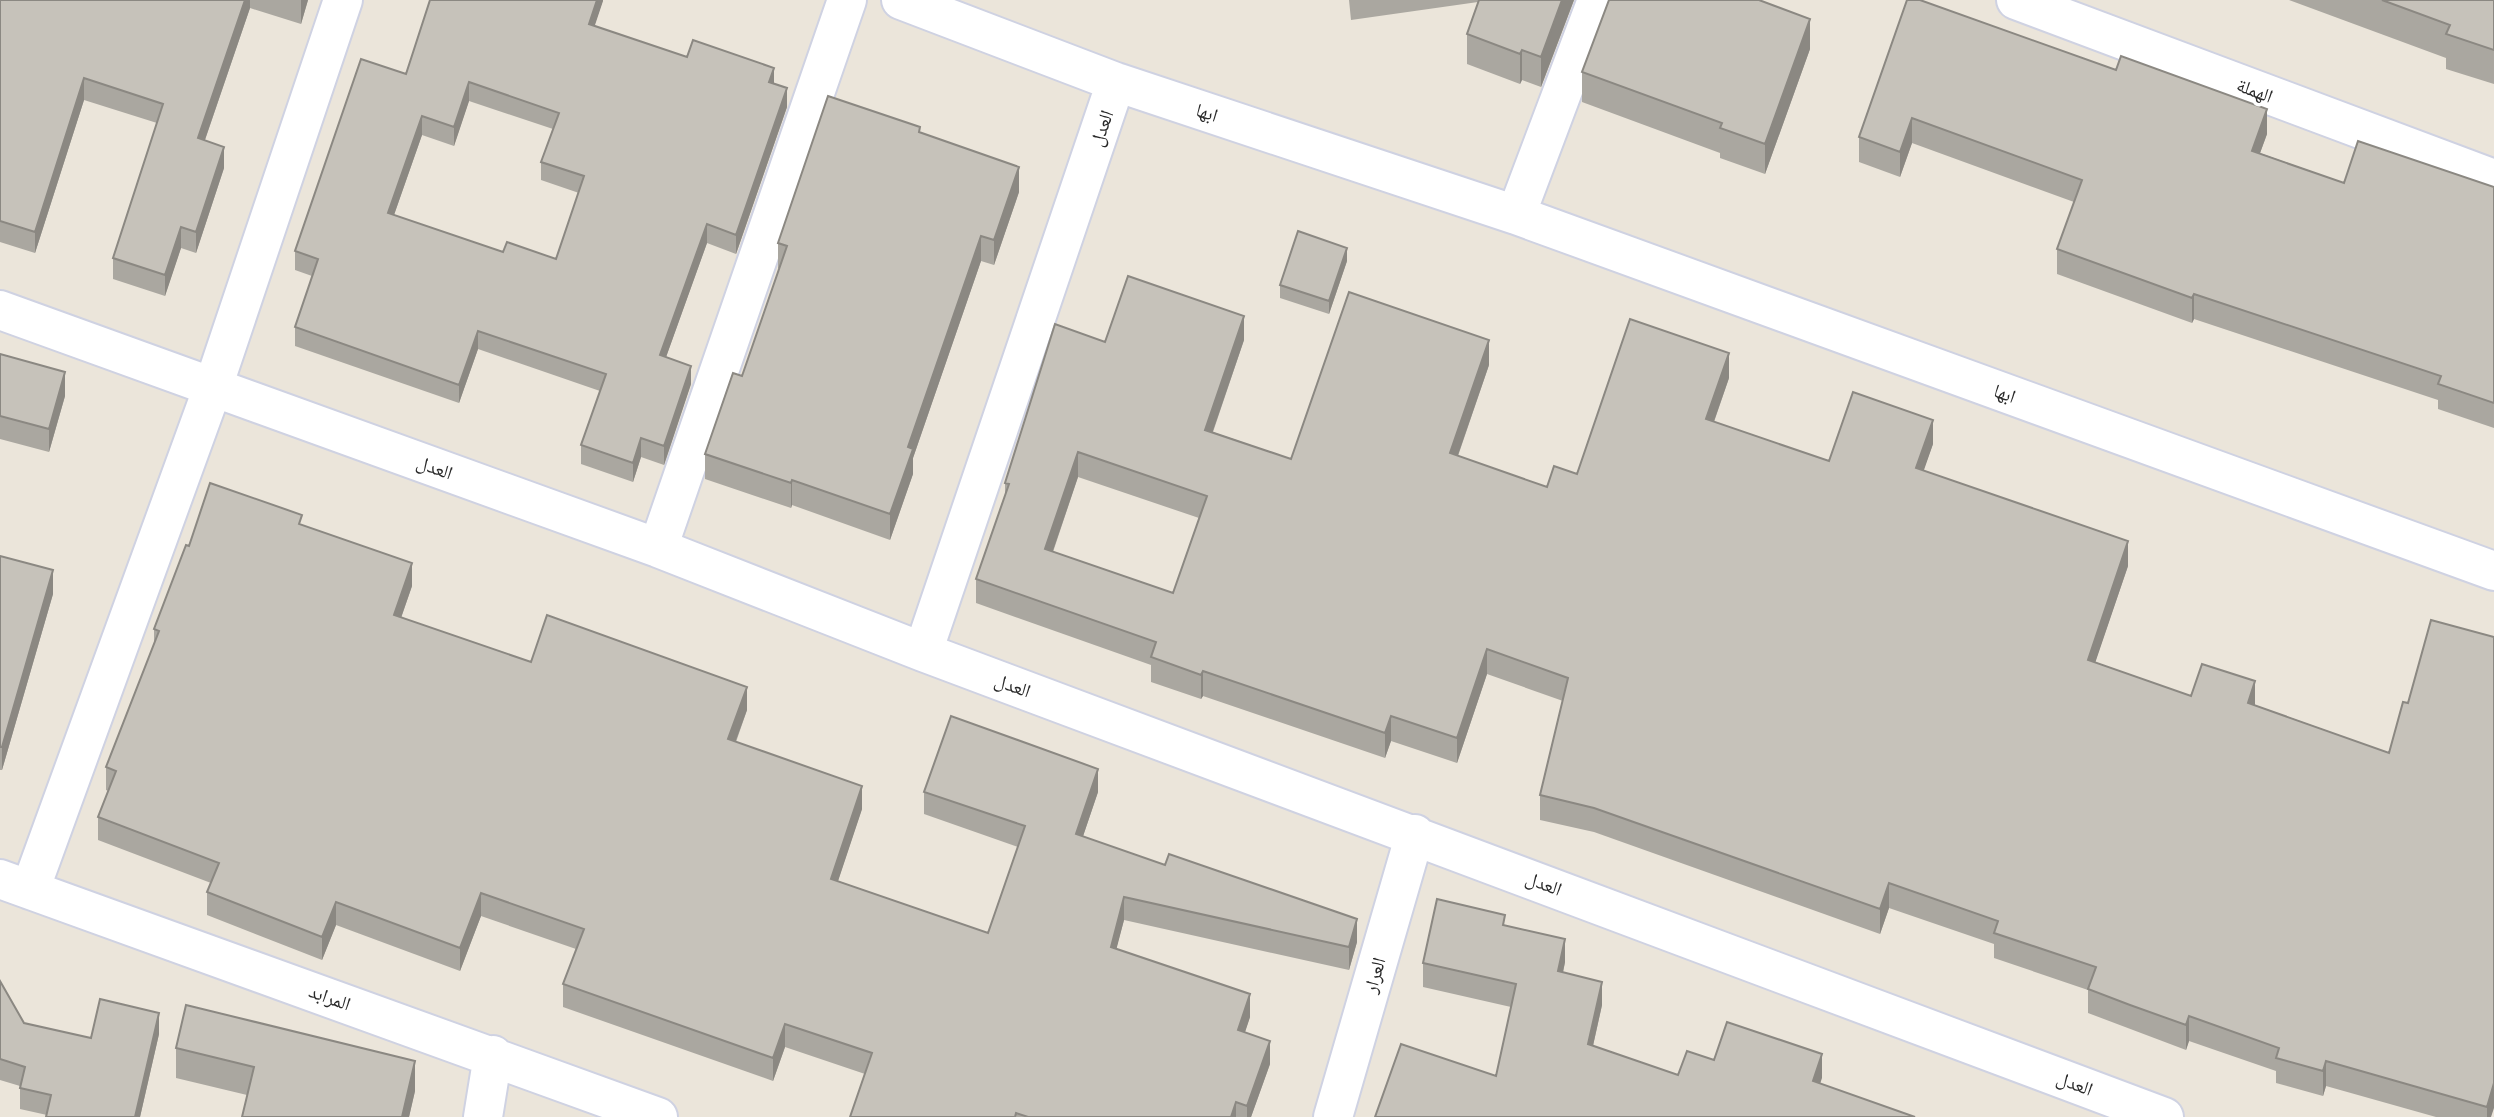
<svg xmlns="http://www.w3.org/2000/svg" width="2494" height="1117" viewBox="0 0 2494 1117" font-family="Signika,'Noto Naskh Arabic',sans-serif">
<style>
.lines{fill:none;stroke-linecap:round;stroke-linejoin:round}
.minor-casing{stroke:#cfd2e2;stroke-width:42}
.minor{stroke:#fff;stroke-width:38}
.wall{fill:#aaa7a0;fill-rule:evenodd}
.shaded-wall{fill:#8b8882}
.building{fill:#c6c2ba;stroke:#8b8882;stroke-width:2;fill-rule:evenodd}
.labels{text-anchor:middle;stroke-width:7;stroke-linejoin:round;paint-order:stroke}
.street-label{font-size:19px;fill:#292929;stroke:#fff}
</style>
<rect width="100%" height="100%" fill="#ebe5da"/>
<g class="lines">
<defs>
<path id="minor" d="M 901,0 L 1116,82 L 1516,215 L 2494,571
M 2016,0 L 2494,179
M 1516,215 L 1597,0
M 0,310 L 658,548 L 923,652 L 2164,1117
M 658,548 L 847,0
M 923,652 L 1116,82
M 0,879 L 658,1117
M 30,890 L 213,387 L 343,0
M 483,1117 L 493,1055
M 1333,1117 L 1415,834"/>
</defs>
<!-- minor casing -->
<use href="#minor" class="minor-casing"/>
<!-- minor -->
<use href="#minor" class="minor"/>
</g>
<!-- wall -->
<path class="wall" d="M 0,0 L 308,0 L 301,24 L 250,8 L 205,140 L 224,168 L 196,253 L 181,248 L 165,296 L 113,279 L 113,258 L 157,123 L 84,100 L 35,253 L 0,242 Z
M 603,0 L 594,26 L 687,57 L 774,84 L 787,107 L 736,254 L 707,243 L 666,357 L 691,384 L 664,465 L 641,457 L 633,482 L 581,464 L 581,445 L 600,391 L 478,349 L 459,403 L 295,346 L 295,327 L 312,276 L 295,270 L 295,251 L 406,74 ZM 469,101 L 553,129 L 541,162 L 541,180 L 579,193 L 556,259 L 503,252 L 394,215 L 422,135 L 454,146 Z
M 1349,0 L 1574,0 L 1541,87 L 1522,80 L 1520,84 L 1467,64 L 1467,34 L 1478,2 L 1351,20 Z
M 1609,0 L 1762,0 L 1762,1 L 1810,49 L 1765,174 L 1720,158 L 1720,153 L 1582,102 L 1582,72 Z
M 1907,0 L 2267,134 L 2260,153 L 2344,183 L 2494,187 L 2494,428 L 2438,409 L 2438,400 L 2194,319 L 2192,323 L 2057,274 L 2057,249 L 2074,202 L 1912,143 L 1900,177 L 1859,162 L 1859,137 Z
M 2289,0 L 2494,0 L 2494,84 L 2446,69 L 2446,58 Z
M 920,133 L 1019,192 L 994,265 L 981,261 L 913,458 L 913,474 L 890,540 L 792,505 L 791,508 L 705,479 L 705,454 L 742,376 L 779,268 L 778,268 L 778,243 Z
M 1347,261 L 1329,314 L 1280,298 L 1280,285 Z
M 1244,340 L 1213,432 L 1291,459 L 1489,365 L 1458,456 L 1547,487 L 1577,474 L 1729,378 L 1714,422 L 1829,461 L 1933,444 L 1923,471 L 2128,566 L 2095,662 L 2191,696 L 2255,705 L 2389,753 L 2491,1117 L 2436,1117 L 2326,1086 L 2323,1096 L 2276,1083 L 2276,1071 L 2189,1041 L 2186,1050 L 2088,1013 L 2088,990 L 1994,958 L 1994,944 L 1889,908 L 1880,934 L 1594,832 L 1540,820 L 1540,795 L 1563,701 L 1487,674 L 1457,763 L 1391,741 L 1385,758 L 1203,696 L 1201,699 L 1151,682 L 1151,665 L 976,603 L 976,579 L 1005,495 L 1005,483 L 1105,342 ZM 1078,477 L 1199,518 L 1173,593 L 1053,552 Z
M 0,354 L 65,396 L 49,452 L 0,439 Z
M 302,525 L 412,586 L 401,618 L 531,662 L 747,710 L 736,742 L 862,809 L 838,881 L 988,933 L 1018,847 L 924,814 L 924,792 L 1098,792 L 1083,836 L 1357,942 L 1349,970 L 1124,920 L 1116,949 L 1250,1017 L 1245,1032 L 1270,1064 L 1251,1117 L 850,1117 L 865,1074 L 785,1047 L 773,1081 L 563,1007 L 563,984 L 576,949 L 481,916 L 460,971 L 336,925 L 322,960 L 207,915 L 207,892 L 211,883 L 98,840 L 98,817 L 108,791 L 106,790 L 106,767 L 154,643 L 154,629 L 189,546 Z
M 0,556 L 53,594 L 2,770 L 0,770 Z
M 1505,925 L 1565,962 L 1563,973 L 1602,1005 L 1593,1046 L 1678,1075 L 1714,1060 L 1822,1078 L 1496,1076 L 1511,1007 L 1423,987 L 1423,963 Z
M 0,981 L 24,1023 L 91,1038 L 159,1034 L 140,1117 L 46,1117 L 47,1115 L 20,1109 L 20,1086 L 0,1080 Z
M 176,1048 L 415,1091 L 409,1117 L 242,1117 L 247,1095 L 176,1078 Z"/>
<!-- shaded-wall -->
<path class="shaded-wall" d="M 245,0 L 250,0 L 250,8 L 198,160 L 198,138 Z
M 301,0 L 308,0 L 301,24 Z
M 597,0 L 603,0 L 603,1 L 589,43 L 589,24 Z
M 1562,0 L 1574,0 L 1541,87 L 1541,57 Z
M 1810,19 L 1810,49 L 1765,174 L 1765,144 Z
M 1522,50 L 1522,80 L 1520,84 L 1520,54 Z
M 774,68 L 774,87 L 769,82 Z
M 84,78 L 84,100 L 35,253 L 35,232 Z
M 469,82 L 469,101 L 454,146 L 454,127 Z
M 787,88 L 787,107 L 736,254 L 736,235 Z
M 2267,109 L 2267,134 L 2252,175 L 2252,151 Z
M 422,116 L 422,135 L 388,232 L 388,213 Z
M 1912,118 L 1912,143 L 1900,177 L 1900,152 Z
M 224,147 L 224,168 L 196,253 L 196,232 Z
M 1019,167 L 1019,192 L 994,265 L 994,240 Z
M 707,224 L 707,243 L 660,374 L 660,355 Z
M 181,227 L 181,248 L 165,296 L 165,275 Z
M 981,236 L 981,261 L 913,458 L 913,474 L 890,540 L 890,514 L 908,447 Z
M 1347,248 L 1347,261 L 1329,314 L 1329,301 Z
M 2194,294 L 2194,319 L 2192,323 L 2192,298 Z
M 1244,316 L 1244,340 L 1205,454 L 1205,430 Z
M 478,331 L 478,349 L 459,403 L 459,385 Z
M 1489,340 L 1489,365 L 1450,478 L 1450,453 Z
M 1729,353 L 1729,378 L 1706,444 L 1706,419 Z
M 691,366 L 691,384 L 664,465 L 664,446 Z
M 65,372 L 65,396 L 49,452 L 49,429 Z
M 1933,420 L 1933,444 L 1916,493 L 1916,468 Z
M 641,438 L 641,457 L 633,482 L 633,463 Z
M 1078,452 L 1078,477 L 1045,574 L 1045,549 Z
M 792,480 L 792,505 L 791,508 L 791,483 Z
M 2128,541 L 2128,566 L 2088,684 L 2088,660 Z
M 412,563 L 412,586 L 394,638 L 394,615 Z
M 53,570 L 53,594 L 2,770 L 2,747 Z
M 1487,649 L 1487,674 L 1457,763 L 1457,738 Z
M 1203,671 L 1203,696 L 1201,699 L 1201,675 Z
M 2255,681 L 2255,706 L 2248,703 Z
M 747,687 L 747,710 L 728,762 L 728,739 Z
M 1391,716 L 1391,741 L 1385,758 L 1385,733 Z
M 1098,769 L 1098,792 L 1076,857 L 1076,834 Z
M 862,786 L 862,809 L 831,902 L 831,879 Z
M 1889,883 L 1889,908 L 1880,934 L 1880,909 Z
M 481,893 L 481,916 L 460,971 L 460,948 Z
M 1124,897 L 1124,920 L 1111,970 L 1111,947 Z
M 336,902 L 336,925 L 322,960 L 322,937 Z
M 1357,919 L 1357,942 L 1349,970 L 1349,947 Z
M 1565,939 L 1565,962 L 1558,995 L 1558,971 Z
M 1602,982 L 1602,1005 L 1588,1068 L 1588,1044 Z
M 1250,994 L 1250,1017 L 1238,1053 L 1238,1030 Z
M 159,1013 L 159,1034 L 140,1117 L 135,1117 Z
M 2189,1016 L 2189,1041 L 2186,1050 L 2186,1025 Z
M 785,1024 L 785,1047 L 773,1081 L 773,1058 Z
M 1270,1041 L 1270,1064 L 1251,1117 L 1247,1117 L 1247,1106 Z
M 1822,1054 L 1822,1078 L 1813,1105 L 1813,1081 Z
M 415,1061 L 415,1091 L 409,1117 L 402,1117 Z
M 2326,1061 L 2326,1086 L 2323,1096 L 2323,1071 Z
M 2494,1083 L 2494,1108 L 2491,1117 L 2487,1117 L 2487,1107 Z
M 1236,1102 L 1236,1117 L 1231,1117 Z"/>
<!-- building -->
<path class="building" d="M 0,0 L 245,0 L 198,138 L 224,147 L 196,232 L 181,227 L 165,275 L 113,258 L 163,104 L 84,78 L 35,232 L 0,221 Z
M 430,0 L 597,0 L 589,24 L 687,57 L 693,40 L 774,68 L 769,82 L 787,88 L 736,235 L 707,224 L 660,355 L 691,366 L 664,446 L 641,438 L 633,463 L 581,445 L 606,374 L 478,331 L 459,385 L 295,327 L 318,259 L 295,251 L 361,59 L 406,74 ZM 469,82 L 559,113 L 541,162 L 584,176 L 556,259 L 507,242 L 503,252 L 388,213 L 422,116 L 454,127 Z
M 1479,0 L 1562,0 L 1541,57 L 1522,50 L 1520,54 L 1467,34 Z
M 1609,0 L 1759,0 L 1810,19 L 1765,144 L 1720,128 L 1722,123 L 1582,72 Z
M 1907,0 L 1920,0 L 2116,70 L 2121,56 L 2267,109 L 2252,151 L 2344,183 L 2358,141 L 2494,187 L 2494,403 L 2438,384 L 2441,376 L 2194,294 L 2192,298 L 2057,249 L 2082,180 L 1912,118 L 1900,152 L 1859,137 Z
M 2382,0 L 2494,0 L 2494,50 L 2446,34 L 2450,25 Z
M 828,96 L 920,127 L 919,132 L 1019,167 L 994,240 L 981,236 L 908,447 L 913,449 L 890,514 L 792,480 L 791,483 L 705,454 L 733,373 L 742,376 L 787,246 L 778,243 Z
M 1298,231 L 1347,248 L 1329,301 L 1280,285 Z
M 1128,276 L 1244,316 L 1205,430 L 1291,459 L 1349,292 L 1489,340 L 1450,453 L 1547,487 L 1554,466 L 1577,474 L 1630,319 L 1729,353 L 1706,419 L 1829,461 L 1853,392 L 1933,420 L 1916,468 L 2128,541 L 2088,660 L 2191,696 L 2202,664 L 2255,681 L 2248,703 L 2389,753 L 2403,702 L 2408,703 L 2431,620 L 2494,637 L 2494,1083 L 2487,1107 L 2326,1061 L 2323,1071 L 2276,1058 L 2279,1048 L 2189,1016 L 2186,1025 L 2130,1005 L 2088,989 L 2096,967 L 1994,933 L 1998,921 L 1889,883 L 1880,909 L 1594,808 L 1540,795 L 1568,678 L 1487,649 L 1457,738 L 1391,716 L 1385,733 L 1203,671 L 1201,675 L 1151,657 L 1156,642 L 976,579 L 1009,484 L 1005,483 L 1055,324 L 1105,342 ZM 1078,452 L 1207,496 L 1173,593 L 1045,549 Z
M 0,354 L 65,372 L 49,429 L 0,416 Z
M 210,483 L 302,515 L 299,524 L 412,563 L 394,615 L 531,662 L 547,615 L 747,687 L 728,739 L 862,786 L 831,879 L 988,933 L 1025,826 L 924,792 L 951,716 L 1098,769 L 1076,834 L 1165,865 L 1169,854 L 1357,919 L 1349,947 L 1124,897 L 1111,947 L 1250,994 L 1238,1030 L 1270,1041 L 1247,1106 L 1236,1102 L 1231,1117 L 1028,1117 L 1016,1113 L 1015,1117 L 850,1117 L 872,1053 L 785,1024 L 773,1058 L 563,984 L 584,929 L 481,893 L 460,948 L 336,902 L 322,937 L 207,892 L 219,863 L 98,817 L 116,771 L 106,767 L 159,631 L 154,629 L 186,545 L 189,546 Z
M 0,556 L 53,570 L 2,747 L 0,747 Z
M 1437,899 L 1505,915 L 1503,925 L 1565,939 L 1558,971 L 1602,982 L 1588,1044 L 1678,1075 L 1687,1051 L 1714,1060 L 1727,1022 L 1822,1054 L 1813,1081 L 1915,1117 L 1375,1117 L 1401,1044 L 1496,1076 L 1516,984 L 1423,963 Z
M 0,981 L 24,1023 L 91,1038 L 100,999 L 159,1013 L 135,1117 L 46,1117 L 51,1095 L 20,1088 L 25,1067 L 0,1059 Z
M 186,1005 L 415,1061 L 402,1117 L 242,1117 L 254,1067 L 176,1048 Z"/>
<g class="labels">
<!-- street labels -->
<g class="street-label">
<text transform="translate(2255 90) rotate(21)" y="7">الهملة</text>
<text transform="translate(1207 112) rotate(18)" y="7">ابها</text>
<text transform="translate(1101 128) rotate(-71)" y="7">العدل</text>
<text transform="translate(2005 393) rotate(20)" y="7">ابها</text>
<text transform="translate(435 467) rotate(20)" y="7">العدل</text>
<text transform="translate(1013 685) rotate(20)" y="7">العدل</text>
<text transform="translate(1544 883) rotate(21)" y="7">العدل</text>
<text transform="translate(1374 975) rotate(-74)" y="7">العرار</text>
<text transform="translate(330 997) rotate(20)" y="7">المرابد</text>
<text transform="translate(2075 1083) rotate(21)" y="7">العدل</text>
</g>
</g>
</svg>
